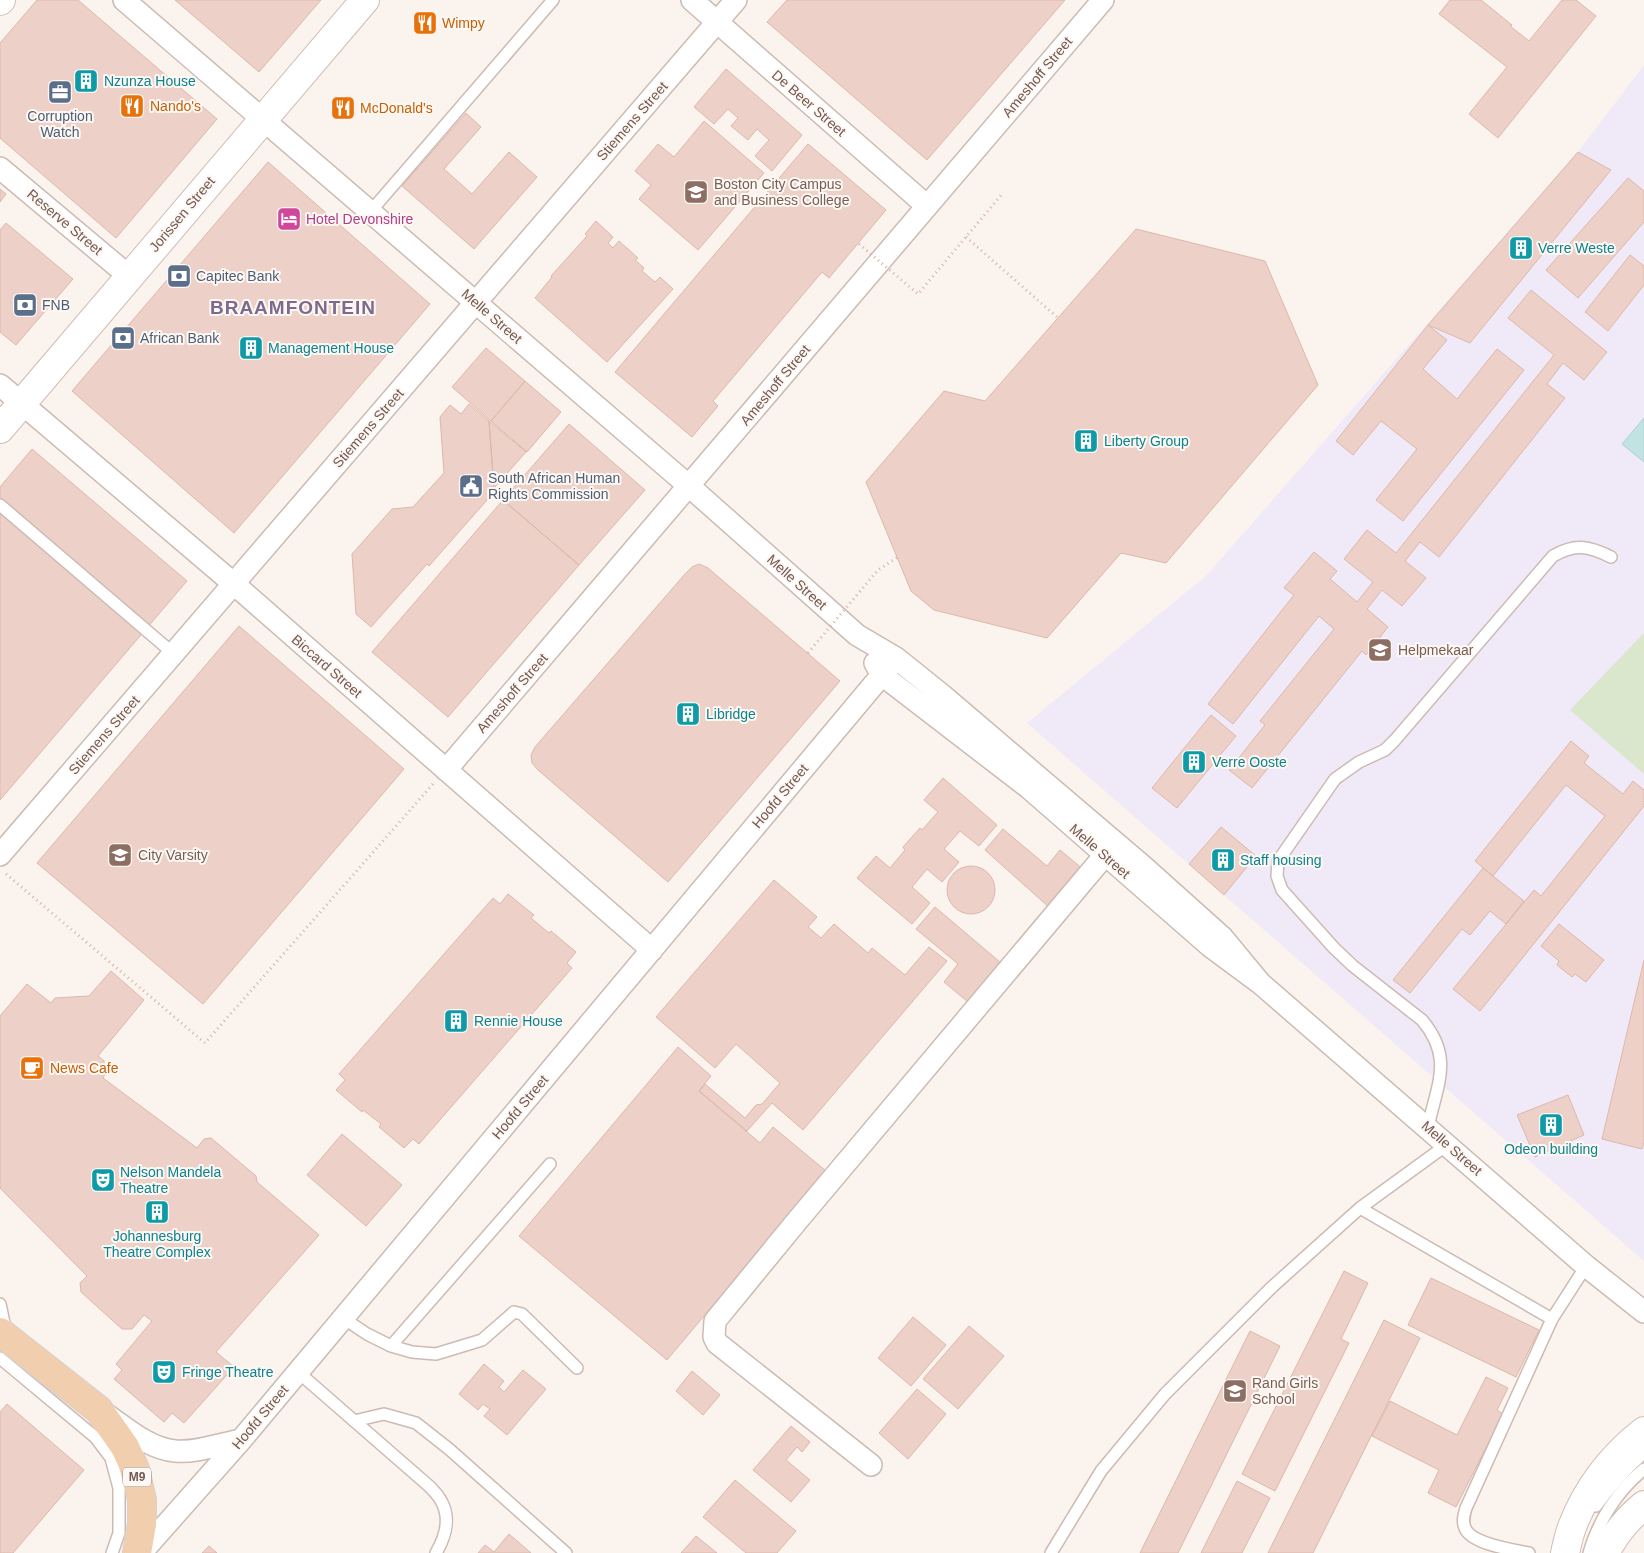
<svg xmlns="http://www.w3.org/2000/svg" width="1644" height="1553" viewBox="0 0 1644 1553" font-family="Arial,sans-serif">
<style>
.education{fill:#f0e9f7}
.green{fill:#dbe7cc}
.water{fill:#c3e2e2;stroke:#aad2d3}
.building{fill:#edd1c8;stroke:#ddb7aa}
.lines{fill:none;stroke-linecap:round;stroke-linejoin:round}
.lane-casing{stroke:#ccbbb3;stroke-width:14}
.street-casing{stroke:#ccbbb3;stroke-width:24}
.secondary-casing{stroke:#d1bcb4;stroke-width:30}
.primary-casing{stroke:#d8d1cf;stroke-width:30}
.path{stroke:#d2b4aa;stroke-width:3;stroke-dasharray:1 4;stroke-linecap:butt}
.lane{stroke:#fff;stroke-width:11}
.street{stroke:#fff;stroke-width:21}
.secondary{stroke:#fff;stroke-width:28}
.primary{stroke:#f0ceae;stroke-width:28}
.path-bridge{stroke:#d2b4aa;stroke-width:3;stroke-dasharray:1 4;stroke-linecap:butt}
.labels{text-anchor:middle;stroke-width:4;stroke-linejoin:round;paint-order:stroke}
.shield{fill:#fdf8f3;stroke:#9d8982;stroke-width:1}
.shield-label{font-size:12px;font-weight:bold;fill:#745952}
.food-label{font-size:14px;fill:#c56008;stroke:#fdf8f3;text-anchor:start}
.street-label{font-size:14px;fill:#745952;stroke:#fdf8f3}
.culture-label{font-size:14px;fill:#0d838f;stroke:#fdf8f3;text-anchor:start}
.service-label{font-size:14px;fill:#4e5e75;stroke:#fdf8f3;text-anchor:start}
.education-label{font-size:14px;fill:#785e54;stroke:#fdf8f3;text-anchor:start}
.hotel-label{font-size:14px;fill:#b23c85;stroke:#fdf8f3;text-anchor:start}
.district-label{font-size:19px;font-weight:bold;letter-spacing:1px;fill:#7d6a8e;stroke:#fdf8f3}
</style>
<rect width="100%" height="100%" fill="#fbf3ed"/>
<!-- education -->
<path class="education" d="M 1644,65 L 1644,1261 L 1027,723 L 1206,576 L 1578,152 Z"/>
<!-- green -->
<path class="green" d="M 1644,633 L 1644,774 L 1570,710 Z"/>
<!-- water -->
<path class="water" d="M 1644,418 L 1644,462 L 1622,444 Z"/>
<!-- building -->
<path class="building" d="M 37,0 L 78,0 L 217,119 L 116,238 L 0,138 L 0,43 Z
M 175,0 L 321,0 L 259,72 Z
M 787,0 L 1065,0 L 927,160 L 767,22 Z
M 1450,0 L 1481,0 L 1512,25 L 1510,26 L 1529,41 L 1562,0 L 1576,0 L 1596,16 L 1498,138 L 1469,114 L 1507,67 L 1439,14 Z
M 726,69 L 802,135 L 772,171 L 755,156 L 769,140 L 757,129 L 748,140 L 731,126 L 738,118 L 728,109 L 714,124 L 694,107 Z
M 466,113 L 481,127 L 444,169 L 472,194 L 509,152 L 537,177 L 474,249 L 402,186 Z
M 704,121 L 764,173 L 698,250 L 639,199 L 651,185 L 635,171 L 658,144 L 674,157 Z
M 808,144 L 886,210 L 829,278 L 822,272 L 713,401 L 718,406 L 692,437 L 615,372 Z
M 1578,152 L 1611,170 L 1470,343 L 1428,325 Z
M 268,162 L 430,304 L 234,533 L 72,391 Z
M 1628,178 L 1644,191 L 1644,222 L 1578,298 L 1546,270 Z
M 0,189 L 6,194 L 0,202 Z
M 596,221 L 613,237 L 608,243 L 613,248 L 619,241 L 638,258 L 635,260 L 644,268 L 642,271 L 655,282 L 660,277 L 673,289 L 607,362 L 535,298 L 552,277 L 551,276 L 587,236 L 585,234 Z
M 6,223 L 73,279 L 16,345 L 0,332 L 0,230 Z
M 1136,229 L 1265,261 L 1318,385 L 1166,563 L 1121,553 L 1047,638 L 934,610 L 911,591 L 866,482 L 944,391 L 985,401 Z
M 1630,255 L 1644,266 L 1644,285 L 1608,331 L 1585,312 Z
M 1531,290 L 1607,352 L 1584,380 L 1563,363 L 1547,384 L 1565,398 L 1439,557 L 1420,542 L 1405,561 L 1426,578 L 1402,606 L 1382,590 L 1367,609 L 1388,627 L 1366,655 L 1362,651 L 1252,788 L 1229,770 L 1265,725 L 1260,721 L 1334,629 L 1319,616 L 1233,724 L 1208,704 L 1294,595 L 1284,588 L 1314,552 L 1337,571 L 1330,579 L 1357,602 L 1373,582 L 1344,559 L 1367,530 L 1396,553 L 1554,355 L 1508,318 Z
M 1428,325 L 1447,340 L 1423,369 L 1457,399 L 1497,349 L 1524,370 L 1403,521 L 1376,500 L 1417,449 L 1381,421 L 1353,455 L 1336,441 Z
M 486,348 L 525,381 L 491,421 L 452,387 Z
M 525,381 L 561,412 L 527,452 L 491,421 Z
M 469,404 L 489,421 L 494,492 L 429,566 L 427,564 L 371,627 L 356,614 L 352,554 L 392,509 L 413,507 L 444,473 L 440,417 L 450,405 L 461,414 Z
M 489,421 L 526,452 L 494,488 Z
M 569,424 L 645,490 L 579,565 L 503,500 Z
M 32,449 L 187,581 L 0,800 L 0,487 Z
M 503,500 L 579,565 L 448,717 L 372,652 Z
M 699,564 L 708,568 L 840,681 L 668,882 L 538,770 L 532,763 L 531,755 L 535,747 L 685,574 L 692,567 Z
M 239,626 L 404,769 L 203,1004 L 37,863 Z
M 1211,715 L 1236,736 L 1177,808 L 1152,788 Z
M 1571,741 L 1589,756 L 1584,763 L 1623,794 L 1633,781 L 1644,790 L 1644,806 L 1480,1011 L 1453,989 L 1534,890 L 1541,896 L 1605,816 L 1566,785 L 1493,876 L 1475,861 Z
M 943,778 L 997,825 L 979,846 L 960,831 L 944,849 L 959,862 L 942,882 L 927,869 L 912,887 L 930,903 L 912,924 L 857,878 L 876,856 L 890,868 L 905,850 L 903,847 L 920,828 L 922,830 L 938,812 L 924,800 Z
M 1221,827 L 1256,856 L 1224,895 L 1189,864 Z
M 1003,829 L 1047,866 L 1060,850 L 1084,870 L 1051,909 L 985,850 Z
M947 890a24 24 0 1 1 48 0a24 24 0 1 1-48 0Z
M 1483,868 L 1524,901 L 1506,924 L 1490,911 L 1470,935 L 1462,929 L 1410,993 L 1393,980 Z
M 774,880 L 817,917 L 808,927 L 821,938 L 834,924 L 868,953 L 872,948 L 905,975 L 929,947 L 947,961 L 803,1130 L 772,1103 L 747,1131 L 699,1091 L 705,1084 L 745,1118 L 756,1105 L 762,1104 L 780,1083 L 736,1044 L 715,1068 L 656,1017 Z
M 508,894 L 534,915 L 531,918 L 549,933 L 551,931 L 576,952 L 567,963 L 572,968 L 419,1144 L 413,1139 L 404,1148 L 379,1127 L 381,1124 L 363,1110 L 362,1112 L 336,1090 L 345,1080 L 339,1074 L 493,898 L 500,904 Z
M 935,907 L 1001,963 L 968,1002 L 944,982 L 958,964 L 916,929 Z
M 1559,924 L 1604,960 L 1586,982 L 1575,974 L 1572,977 L 1557,965 L 1559,961 L 1541,946 Z
M 1644,960 L 1644,1142 L 1642,1149 L 1602,1139 Z
M 111,971 L 144,1000 L 98,1056 L 104,1061 L 105,1074 L 103,1078 L 197,1148 L 204,1139 L 211,1138 L 256,1176 L 257,1182 L 319,1235 L 216,1352 L 234,1367 L 184,1423 L 172,1413 L 164,1422 L 114,1379 L 122,1370 L 116,1364 L 152,1321 L 144,1315 L 132,1329 L 122,1329 L 81,1292 L 80,1283 L 87,1276 L 0,1188 L 0,1016 L 27,984 L 51,1003 L 55,998 L 89,996 Z
M 678,1047 L 711,1076 L 699,1091 L 760,1143 L 773,1127 L 826,1171 L 667,1360 L 519,1236 Z
M 1568,1095 L 1584,1135 L 1535,1157 L 1517,1115 Z
M 342,1134 L 402,1185 L 366,1226 L 307,1175 Z
M 1344,1271 L 1368,1283 L 1341,1339 L 1349,1343 L 1275,1491 L 1242,1474 Z
M 1431,1278 L 1539,1330 L 1516,1377 L 1408,1325 Z
M 913,1317 L 946,1345 L 911,1386 L 878,1358 Z
M 1384,1320 L 1420,1338 L 1313,1553 L 1268,1553 Z
M 969,1326 L 1004,1356 L 958,1409 L 923,1379 Z
M 1250,1331 L 1280,1346 L 1178,1553 L 1140,1553 Z
M 484,1364 L 504,1381 L 499,1387 L 504,1392 L 523,1370 L 546,1389 L 507,1435 L 484,1416 L 490,1409 L 483,1404 L 478,1410 L 459,1394 Z
M 692,1371 L 720,1395 L 703,1415 L 676,1391 Z
M 1486,1377 L 1508,1388 L 1497,1410 L 1503,1414 L 1456,1507 L 1428,1493 L 1439,1470 L 1372,1436 L 1390,1401 L 1457,1435 Z
M 917,1389 L 946,1414 L 908,1459 L 879,1433 Z
M 7,1404 L 84,1470 L 13,1553 L 0,1553 L 0,1412 Z
M 791,1426 L 810,1442 L 802,1452 L 797,1447 L 786,1460 L 810,1480 L 791,1502 L 753,1470 Z
M 735,1480 L 796,1531 L 777,1553 L 746,1553 L 703,1517 Z
M 1237,1481 L 1270,1498 L 1242,1553 L 1201,1553 Z
M 509,1534 L 531,1553 L 478,1553 L 485,1545 L 494,1552 Z
M 696,1536 L 717,1553 L 681,1553 Z
M 209,1546 L 217,1553 L 202,1553 Z"/>
<g class="lines">
<defs>
<path id="lane" d="M 371,211 L 553,0
M 0,505 L 174,654
M 1428,1127 C 1437,1084 1454,1058 1422,1020 L 1353,966 L 1334,948 L 1282,890 L 1277,876 L 1278,861 L 1335,779 L 1359,762 L 1385,750 L 1395,740 L 1553,556 C 1575,543 1589,546 1611,557
M 1360,1208 L 1552,1319
M 0,1304 L 4,1323 L 4,1334
M 343,1318 L 367,1334 L 391,1346 L 412,1352 L 436,1354 L 482,1340 L 514,1312 L 522,1314 L 577,1368
M 391,1346 L 550,1164
M 0,1358 L 95,1437 L 111,1458 L 119,1488 L 119,1533 L 112,1553
M 298,1372 L 429,1486 C 433,1490 437,1494 440,1499 C 451,1516 446,1536 436,1553
M 354,1421 L 384,1414 L 416,1423 L 449,1449 L 566,1553
M 1596,1506 C 1611,1485 1624,1470 1644,1453
M 1051,1553 L 1101,1471 L 1165,1394 L 1272,1287 L 1360,1208 L 1448,1144
M 1529,1553 C 1513,1550 1471,1544 1465,1528 C 1462,1521 1464,1515 1466,1508 L 1552,1319 L 1586,1266
M 1589,1553 C 1598,1521 1618,1490 1644,1469"/>
<path id="street" d="M 124,0 L 689,486 L 857,635 L 896,658 L 942,695 L 1145,868 L 1222,937 L 1260,983
M 692,0 L 927,206
M 0,168 L 130,277
M 0,385 L 234,584 L 652,950
M 875,663 L 882,675 L 1029,788 L 1210,946 L 1260,983 L 1586,1266 L 1644,1312
M 446,770 L 1103,0
M 0,855 L 736,0
M 107,1415 C 127,1429 150,1449 175,1451 C 195,1453 221,1444 241,1440
M 871,1465 L 717,1343 L 714,1337 L 715,1321 L 797,1221 L 1105,855
M 141,1553 L 241,1440 L 896,658"/>
<path id="secondary" d="M 0,1 L 1,0
M 0,429 L 365,0
M 1565,1553 C 1567,1544 1569,1535 1572,1527 C 1587,1488 1612,1456 1644,1431
M 1605,1553 C 1615,1534 1628,1518 1644,1505"/>
<path id="primary" d="M 0,1332 L 99,1410 L 125,1447 L 135,1469 L 142,1500 L 142,1524 L 137,1553"/>
</defs>
<!-- lane casing -->
<use href="#lane" class="lane-casing"/>
<!-- street casing -->
<use href="#street" class="street-casing"/>
<!-- secondary casing -->
<use href="#secondary" class="secondary-casing"/>
<!-- primary casing -->
<use href="#primary" class="primary-casing"/>
<!-- path -->
<path class="path" d="M 966,237 L 1058,318
M 6,874 L 205,1043 L 433,784"/>
<!-- lane -->
<use href="#lane" class="lane"/>
<!-- street -->
<use href="#street" class="street"/>
<!-- secondary -->
<use href="#secondary" class="secondary"/>
<!-- primary -->
<use href="#primary" class="primary"/>
<!-- path-bridge -->
<path class="path-bridge" d="M 859,244 L 918,294 L 1003,193
M 808,653 L 878,570 L 898,557"/>
</g>
<!-- icons -->
<defs>
<symbol id="restaurant-square" viewBox="-11 -11 22 22"><rect x="-9" y="-9" width="18" height="18" rx="4" fill="#e8710a" stroke="#fdf8f3"/><path d="M-5-6h1v4h1v-4h1v4h1v-4h1v5L-1.5 .5V6h-2V.5L-5-1ZM5-6V6H3V1.5H1.5Q1.5-4 5-6Z" fill="#fff"/></symbol>
<symbol id="building-square" viewBox="-11 -11 22 22"><rect x="-9" y="-9" width="18" height="18" rx="4" fill="#0f9aa8" stroke="#fdf8f3"/><path d="M-4-6H4V6H1V3H-1V6H-4ZM-2.5-4.3h1.7v1.8h-1.7ZM.8-4.3h1.7v1.8H.8ZM-2.5-1h1.7V.8h-1.7ZM.8-1h1.7V.8H.8Z" fill="#fff"/></symbol>
<symbol id="office-square" viewBox="-11 -11 22 22"><rect x="-9" y="-9" width="18" height="18" rx="4" fill="#5c6f8a" stroke="#fdf8f3"/><path d="M-6-3h4V-5.5h4V-3h4V5H-6ZM-1-4.5V-3h2v-1.5ZM-6 0V1H6V0Z" fill="#fff"/></symbol>
<symbol id="university-square" viewBox="-11 -11 22 22"><rect x="-9" y="-9" width="18" height="18" rx="4" fill="#8d6e63" stroke="#fdf8f3"/><path d="M0-5L7-2L0 1L-7-2ZM-4 1L0 2.5L4 1V4Q0 6-4 4Z" fill="#fff"/></symbol>
<symbol id="hotel-square" viewBox="-11 -11 22 22"><rect x="-9" y="-9" width="18" height="18" rx="4" fill="#d1479c" stroke="#fdf8f3"/><path d="M-6-4.5h1.5V1H6V5H4.5V3h-9V5H-6ZM-4 0a1.8 1.8 0 1 1 3.6 0ZM.5 0V-2.5h3Q6-2.5 6 0Z" fill="#fff"/></symbol>
<symbol id="bank-square" viewBox="-11 -11 22 22"><rect x="-9" y="-9" width="18" height="18" rx="4" fill="#5c6f8a" stroke="#fdf8f3"/><path d="M-6-4H6V4H-6ZM0-2.3a2.3 2.3 0 1 0 0 4.6a2.3 2.3 0 1 0 0-4.6Z" fill="#fff"/></symbol>
<symbol id="civic-square" viewBox="-11 -11 22 22"><rect x="-9" y="-9" width="18" height="18" rx="4" fill="#5c6f8a" stroke="#fdf8f3"/><path d="M-.6-6.5H3V-4.5H.6V-3L4-1V1h2V6H-6V1h2V-1L-.6-3ZM-1.2 2.5V6h2.4V2.5Z" fill="#fff"/></symbol>
<symbol id="school-square" viewBox="-11 -11 22 22"><rect x="-9" y="-9" width="18" height="18" rx="4" fill="#8d6e63" stroke="#fdf8f3"/><path d="M0-5L7-2L0 1L-7-2ZM-4 1L0 2.5L4 1V4Q0 6-4 4Z" fill="#fff"/></symbol>
<symbol id="cafe-square" viewBox="-11 -11 22 22"><rect x="-9" y="-9" width="18" height="18" rx="4" fill="#e8710a" stroke="#fdf8f3"/><path d="M-5.5-4.5H6V0H3Q3 3.5 0 3.5H-2.5Q-5.5 3.5-5.5 0ZM3-3.2v2h1.7v-2ZM-6 4.5H4V6H-6Z" fill="#fff"/></symbol>
<symbol id="theatre-square" viewBox="-11 -11 22 22"><rect x="-9" y="-9" width="18" height="18" rx="4" fill="#0f9aa8" stroke="#fdf8f3"/><path d="M-5-5.5Q0-4 5-5.5V0Q5 5 0 6Q-5 5-5 0ZM-3.3-2.5H-1v1.5H-3.3ZM1-2.5H3.3v1.5H1ZM-2.8 1Q0 5.5 2.8 1Z" fill="#fff"/></symbol>
</defs>
<g fill-rule="evenodd">
<use href="#restaurant-square" x="411" y="9" width="28" height="28"/>
<use href="#building-square" x="72" y="67" width="28" height="28"/>
<use href="#office-square" x="46" y="78" width="28" height="28"/>
<use href="#restaurant-square" x="118" y="92" width="28" height="28"/>
<use href="#restaurant-square" x="329" y="94" width="28" height="28"/>
<use href="#university-square" x="682" y="178" width="28" height="28"/>
<use href="#hotel-square" x="275" y="205" width="28" height="28"/>
<use href="#building-square" x="1507" y="234" width="28" height="28"/>
<use href="#bank-square" x="165" y="262" width="28" height="28"/>
<use href="#bank-square" x="11" y="291" width="28" height="28"/>
<use href="#bank-square" x="109" y="324" width="28" height="28"/>
<use href="#building-square" x="237" y="334" width="28" height="28"/>
<use href="#building-square" x="1072" y="427" width="28" height="28"/>
<use href="#civic-square" x="457" y="472" width="28" height="28"/>
<use href="#school-square" x="1366" y="636" width="28" height="28"/>
<use href="#building-square" x="674" y="700" width="28" height="28"/>
<use href="#building-square" x="1180" y="748" width="28" height="28"/>
<use href="#university-square" x="106" y="841" width="28" height="28"/>
<use href="#building-square" x="1209" y="846" width="28" height="28"/>
<use href="#building-square" x="442" y="1007" width="28" height="28"/>
<use href="#cafe-square" x="18" y="1054" width="28" height="28"/>
<use href="#building-square" x="1537" y="1111" width="28" height="28"/>
<use href="#theatre-square" x="89" y="1166" width="28" height="28"/>
<use href="#building-square" x="143" y="1198" width="28" height="28"/>
<use href="#theatre-square" x="150" y="1358" width="28" height="28"/>
<use href="#school-square" x="1221" y="1377" width="28" height="28"/>
</g>
<g class="labels">
<!-- shield labels -->
<rect class="shield" x="123" y="1467.5" width="28" height="19" rx="4"/>
<g class="shield-label">
<text x="137" y="1481">M9</text>
</g>
<!-- food labels -->
<g class="food-label">
<text x="442" y="28">Wimpy</text>
<text x="150" y="111">Nando's</text>
<text x="360" y="113">McDonald's</text>
<text x="50" y="1073">News Cafe</text>
</g>
<!-- street labels -->
<g class="street-label">
<text transform="translate(1037 77) rotate(-50)" y="5">Ameshoff Street</text>
<text transform="translate(809 103) rotate(41)" y="5">De Beer Street</text>
<text transform="translate(632 121) rotate(-49)" y="5">Stiemens Street</text>
<text transform="translate(182 214) rotate(-50)" y="5">Jorissen Street</text>
<text transform="translate(65 222) rotate(40)" y="5">Reserve Street</text>
<text transform="translate(492 316) rotate(41)" y="5">Melle Street</text>
<text transform="translate(775 385) rotate(-50)" y="5">Ameshoff Street</text>
<text transform="translate(368 428) rotate(-49)" y="5">Stiemens Street</text>
<text transform="translate(797 582) rotate(42)" y="5">Melle Street</text>
<text transform="translate(327 666) rotate(41)" y="5">Biccard Street</text>
<text transform="translate(512 693) rotate(-49)" y="5">Ameshoff Street</text>
<text transform="translate(104 735) rotate(-49)" y="5">Stiemens Street</text>
<text transform="translate(780 796) rotate(-50)" y="5">Hoofd Street</text>
<text transform="translate(1100 851) rotate(41)" y="5">Melle Street</text>
<text transform="translate(520 1107) rotate(-50)" y="5">Hoofd Street</text>
<text transform="translate(1452 1148) rotate(41)" y="5">Melle Street</text>
<text transform="translate(260 1417) rotate(-50)" y="5">Hoofd Street</text>
</g>
<!-- culture labels -->
<g class="culture-label">
<text x="104" y="86">Nzunza House</text>
<text x="1538" y="253">Verre Weste</text>
<text x="268" y="353">Management House</text>
<text x="1104" y="446">Liberty Group</text>
<text x="706" y="719">Libridge</text>
<text x="1212" y="767">Verre Ooste</text>
<text x="1240" y="865">Staff housing</text>
<text x="474" y="1026">Rennie House</text>
<text x="1551" y="1154" text-anchor="middle">Odeon building</text>
<text x="120" y="1177">Nelson Mandela<tspan x="120" dy="16">Theatre</tspan></text>
<text x="157" y="1241" text-anchor="middle">Johannesburg<tspan x="157" dy="16">Theatre Complex</tspan></text>
<text x="182" y="1377">Fringe Theatre</text>
</g>
<!-- service labels -->
<g class="service-label">
<text x="60" y="121" text-anchor="middle">Corruption<tspan x="60" dy="16">Watch</tspan></text>
<text x="196" y="281">Capitec Bank</text>
<text x="42" y="310">FNB</text>
<text x="140" y="343">African Bank</text>
<text x="488" y="483">South African Human<tspan x="488" dy="16">Rights Commission</tspan></text>
</g>
<!-- education labels -->
<g class="education-label">
<text x="714" y="189">Boston City Campus<tspan x="714" dy="16">and Business College</tspan></text>
<text x="1398" y="655">Helpmekaar</text>
<text x="138" y="860">City Varsity</text>
<text x="1252" y="1388">Rand Girls<tspan x="1252" dy="16">School</tspan></text>
</g>
<!-- hotel labels -->
<g class="hotel-label">
<text x="306" y="224">Hotel Devonshire</text>
</g>
<!-- district labels -->
<g class="district-label">
<text x="293" y="314">BRAAMFONTEIN</text>
</g>
</g>
</svg>
